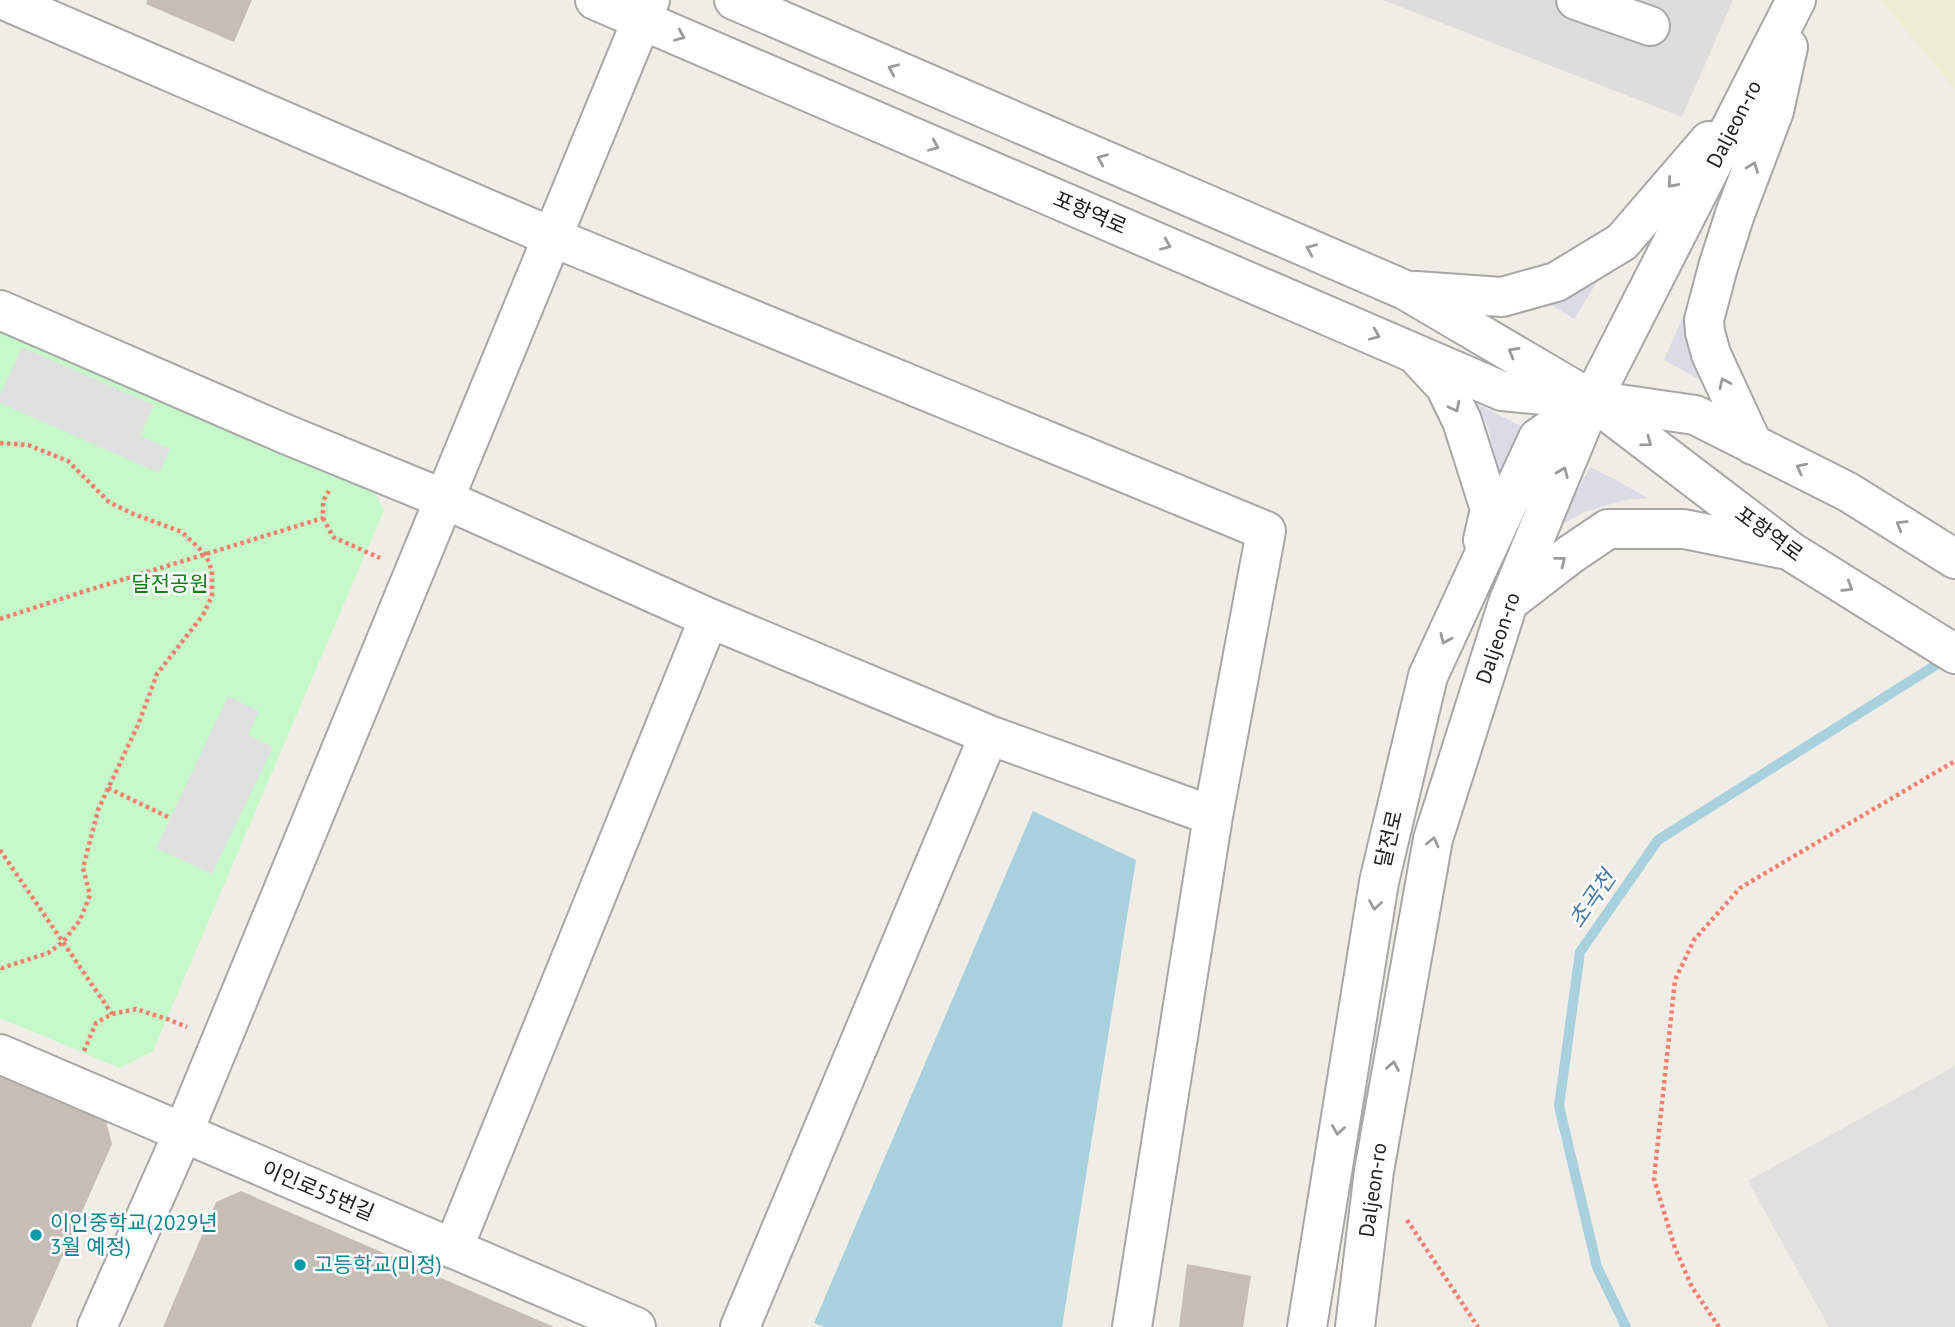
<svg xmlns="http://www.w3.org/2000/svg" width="1955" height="1327" viewBox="0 0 1955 1327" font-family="'PT Sans','Noto Sans KR',sans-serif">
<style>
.residential{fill:#dedddd}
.farmland{fill:#eceed2}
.park{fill:#c5f9c9}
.parking{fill:#e0e0e0}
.plaza{fill:#dbdbe6}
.water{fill:#a8d0dd}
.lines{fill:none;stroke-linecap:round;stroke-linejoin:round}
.stream{stroke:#a8d0dd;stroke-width:10}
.building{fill:#c5bdb6}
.minor-casing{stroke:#a7a7a7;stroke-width:42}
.path{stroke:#f87f70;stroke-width:4.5;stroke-dasharray:3.5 3.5;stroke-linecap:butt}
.minor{stroke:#fff;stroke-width:38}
.oneway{stroke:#9b9b9b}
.culture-dot{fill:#0f9aa8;stroke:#fff;stroke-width:2.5}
.labels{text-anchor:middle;stroke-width:5;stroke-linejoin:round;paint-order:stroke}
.street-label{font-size:21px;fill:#202020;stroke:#fff}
.park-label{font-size:21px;fill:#0e7e18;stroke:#fff}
.culture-label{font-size:21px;fill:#0d838f;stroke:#fff;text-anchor:start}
.water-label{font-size:23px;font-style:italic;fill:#4a78a7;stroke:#fff}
</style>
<rect width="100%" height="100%" fill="#f0ede6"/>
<!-- residential -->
<path class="residential" d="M 1383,0 L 1733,0 L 1682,117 Z"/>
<!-- farmland -->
<path class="farmland" d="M 1881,0 L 1955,0 L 1955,89 Z"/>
<!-- park -->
<path class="park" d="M 0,329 L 372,487 L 384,510 L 153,1051 L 120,1068 L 0,1018 Z"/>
<!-- parking -->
<path class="parking" d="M 22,347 L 154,405 L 140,436 L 170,449 L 159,473 L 0,403 L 0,395 Z
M 228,696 L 259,711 L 248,735 L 273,747 L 212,874 L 156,848 Z
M 1955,1066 L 1955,1327 L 1829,1327 L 1748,1181 Z"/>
<!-- plaza -->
<path class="plaza" d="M 1607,266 L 1574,319 L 1548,303 Z
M 1688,305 L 1709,385 L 1664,360 Z
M 1476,403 L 1532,432 L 1500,488 L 1498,466 L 1487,425 Z
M 1590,467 L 1618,481 L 1647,498 L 1625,500 L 1584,512 L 1563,524 L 1576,493 Z"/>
<!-- water -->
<path class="water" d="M 1033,811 L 1136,860 L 1062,1327 L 824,1327 L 814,1323 Z"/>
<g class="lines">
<!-- stream -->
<path class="stream" d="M 1626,1327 L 1597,1267 L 1559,1106 L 1580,952 L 1658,840 L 1947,658"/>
</g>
<!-- building -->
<path class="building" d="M 147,0 L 252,0 L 234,42 L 146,4 Z
M 0,1075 L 105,1118 L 112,1144 L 31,1327 L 0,1327 Z
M 241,1191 L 554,1327 L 163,1327 L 216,1202 Z
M 1187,1264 L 1251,1276 L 1243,1327 L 1179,1327 Z"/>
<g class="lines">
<defs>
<path id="minor" d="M 4,0 L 552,237 L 1266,531 L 1213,816 L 1132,1327
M 595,0 L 1502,391 L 1592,400 L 1695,415 L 1848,492 L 1955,559
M 734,0 L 1405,290 L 1592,400 L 1790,551 L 1955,654
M 1576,0 L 1650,26
M 1416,291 L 1502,297 L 1556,282 L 1622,242 L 1709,141
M 0,310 L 283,433 L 444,499 L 709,618 L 989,735 L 1213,816
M 1418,357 L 1445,386 L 1462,421 L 1490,509 L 1483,540
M 1753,445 L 1711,354 L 1705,332 L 1704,320 L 1718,267 L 1735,214 L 1774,111 L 1788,47
M 1510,601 L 1571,554 L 1608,529 L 1684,529 L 1782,549
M 0,1054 L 636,1327
M 453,1249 L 709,618
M 97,1327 L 183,1133 L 650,0
M 740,1327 L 989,735
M 1307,1327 L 1379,882 L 1428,676 L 1538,438 L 1592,400
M 1355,1327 L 1374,1171 L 1433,839 L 1508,603 L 1592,400 L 1796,0"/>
</defs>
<!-- minor casing -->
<use href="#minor" class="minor-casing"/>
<!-- path -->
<path class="path" d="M 0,443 L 28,445 L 68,461 L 109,502 L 131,513 L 182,532 L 206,555 L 212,571 L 212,596 L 203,615 L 157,674 L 138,725 L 98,810 L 83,868 L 90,895 L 80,920 L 63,942 L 48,953 L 2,968 L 0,967
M 323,518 L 333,537 L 380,558
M 0,619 L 79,593 L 323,518 L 323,501 L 329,491
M 108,788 L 170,818
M 0,850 L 112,1014
M 84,1051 L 96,1023 L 112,1014 L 136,1009 L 167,1019 L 187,1027
M 1407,1220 L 1478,1327
M 1719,1327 L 1692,1287 L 1675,1248 L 1654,1179 L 1675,980 L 1694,940 L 1740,888 L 1955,761"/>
<!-- minor -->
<use href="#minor" class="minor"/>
</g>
<!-- one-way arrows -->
<defs><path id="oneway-chevron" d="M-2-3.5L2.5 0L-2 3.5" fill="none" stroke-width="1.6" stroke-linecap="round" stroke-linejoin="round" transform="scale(1.75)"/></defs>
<g class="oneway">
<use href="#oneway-chevron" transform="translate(680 36) rotate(23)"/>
<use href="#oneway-chevron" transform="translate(893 69) rotate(-157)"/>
<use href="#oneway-chevron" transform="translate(934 146) rotate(23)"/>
<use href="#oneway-chevron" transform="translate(1102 159) rotate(-157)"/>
<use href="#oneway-chevron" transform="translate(1753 167) rotate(-69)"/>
<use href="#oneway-chevron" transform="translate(1672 183) rotate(131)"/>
<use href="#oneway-chevron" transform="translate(1166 245) rotate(23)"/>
<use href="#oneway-chevron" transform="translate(1311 249) rotate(-157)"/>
<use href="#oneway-chevron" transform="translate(1375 335) rotate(23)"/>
<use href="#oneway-chevron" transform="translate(1513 352) rotate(-150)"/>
<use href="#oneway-chevron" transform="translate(1724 383) rotate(-115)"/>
<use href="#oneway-chevron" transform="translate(1455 407) rotate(63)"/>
<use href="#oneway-chevron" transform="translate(1647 442) rotate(37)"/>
<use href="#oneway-chevron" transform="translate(1801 468) rotate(-153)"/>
<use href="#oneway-chevron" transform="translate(1563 472) rotate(-68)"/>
<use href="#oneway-chevron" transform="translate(1901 525) rotate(-148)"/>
<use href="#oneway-chevron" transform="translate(1561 561) rotate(-38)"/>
<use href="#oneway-chevron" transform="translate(1848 587) rotate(32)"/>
<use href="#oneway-chevron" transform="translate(1445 639) rotate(114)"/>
<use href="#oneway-chevron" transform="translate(1433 842) rotate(-77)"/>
<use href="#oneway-chevron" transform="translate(1375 905) rotate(99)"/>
<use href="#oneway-chevron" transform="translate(1393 1066) rotate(-80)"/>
<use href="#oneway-chevron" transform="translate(1338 1130) rotate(99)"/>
</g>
<!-- markers -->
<g class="culture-dot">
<circle cx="36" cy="1235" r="7"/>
<circle cx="300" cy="1265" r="7"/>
</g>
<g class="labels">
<!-- street labels -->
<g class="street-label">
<text transform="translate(1734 124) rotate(-63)" y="7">Daljeon-ro</text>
<text transform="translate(1090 213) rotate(23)" y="7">포항역로</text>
<text transform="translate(1769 534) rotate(36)" y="7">포항역로</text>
<text transform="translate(1498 638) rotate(-71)" y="7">Daljeon-ro</text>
<text transform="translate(1389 839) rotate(-77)" y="7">달전로</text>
<text transform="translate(1373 1190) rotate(-82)" y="7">Daljeon-ro</text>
<text transform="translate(318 1191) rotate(23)" y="7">이인로55번길</text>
</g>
<!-- park labels -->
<g class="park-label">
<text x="170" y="591">달전공원</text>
</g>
<!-- culture labels -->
<g class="culture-label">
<text x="50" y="1230">이인중학교(2029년<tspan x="50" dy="24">3월 예정)</tspan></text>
<text x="314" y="1272">고등학교(미정)</text>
</g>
<!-- water labels -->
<g class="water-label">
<text transform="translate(1592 899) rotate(-55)" y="8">초곡천</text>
</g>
</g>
</svg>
